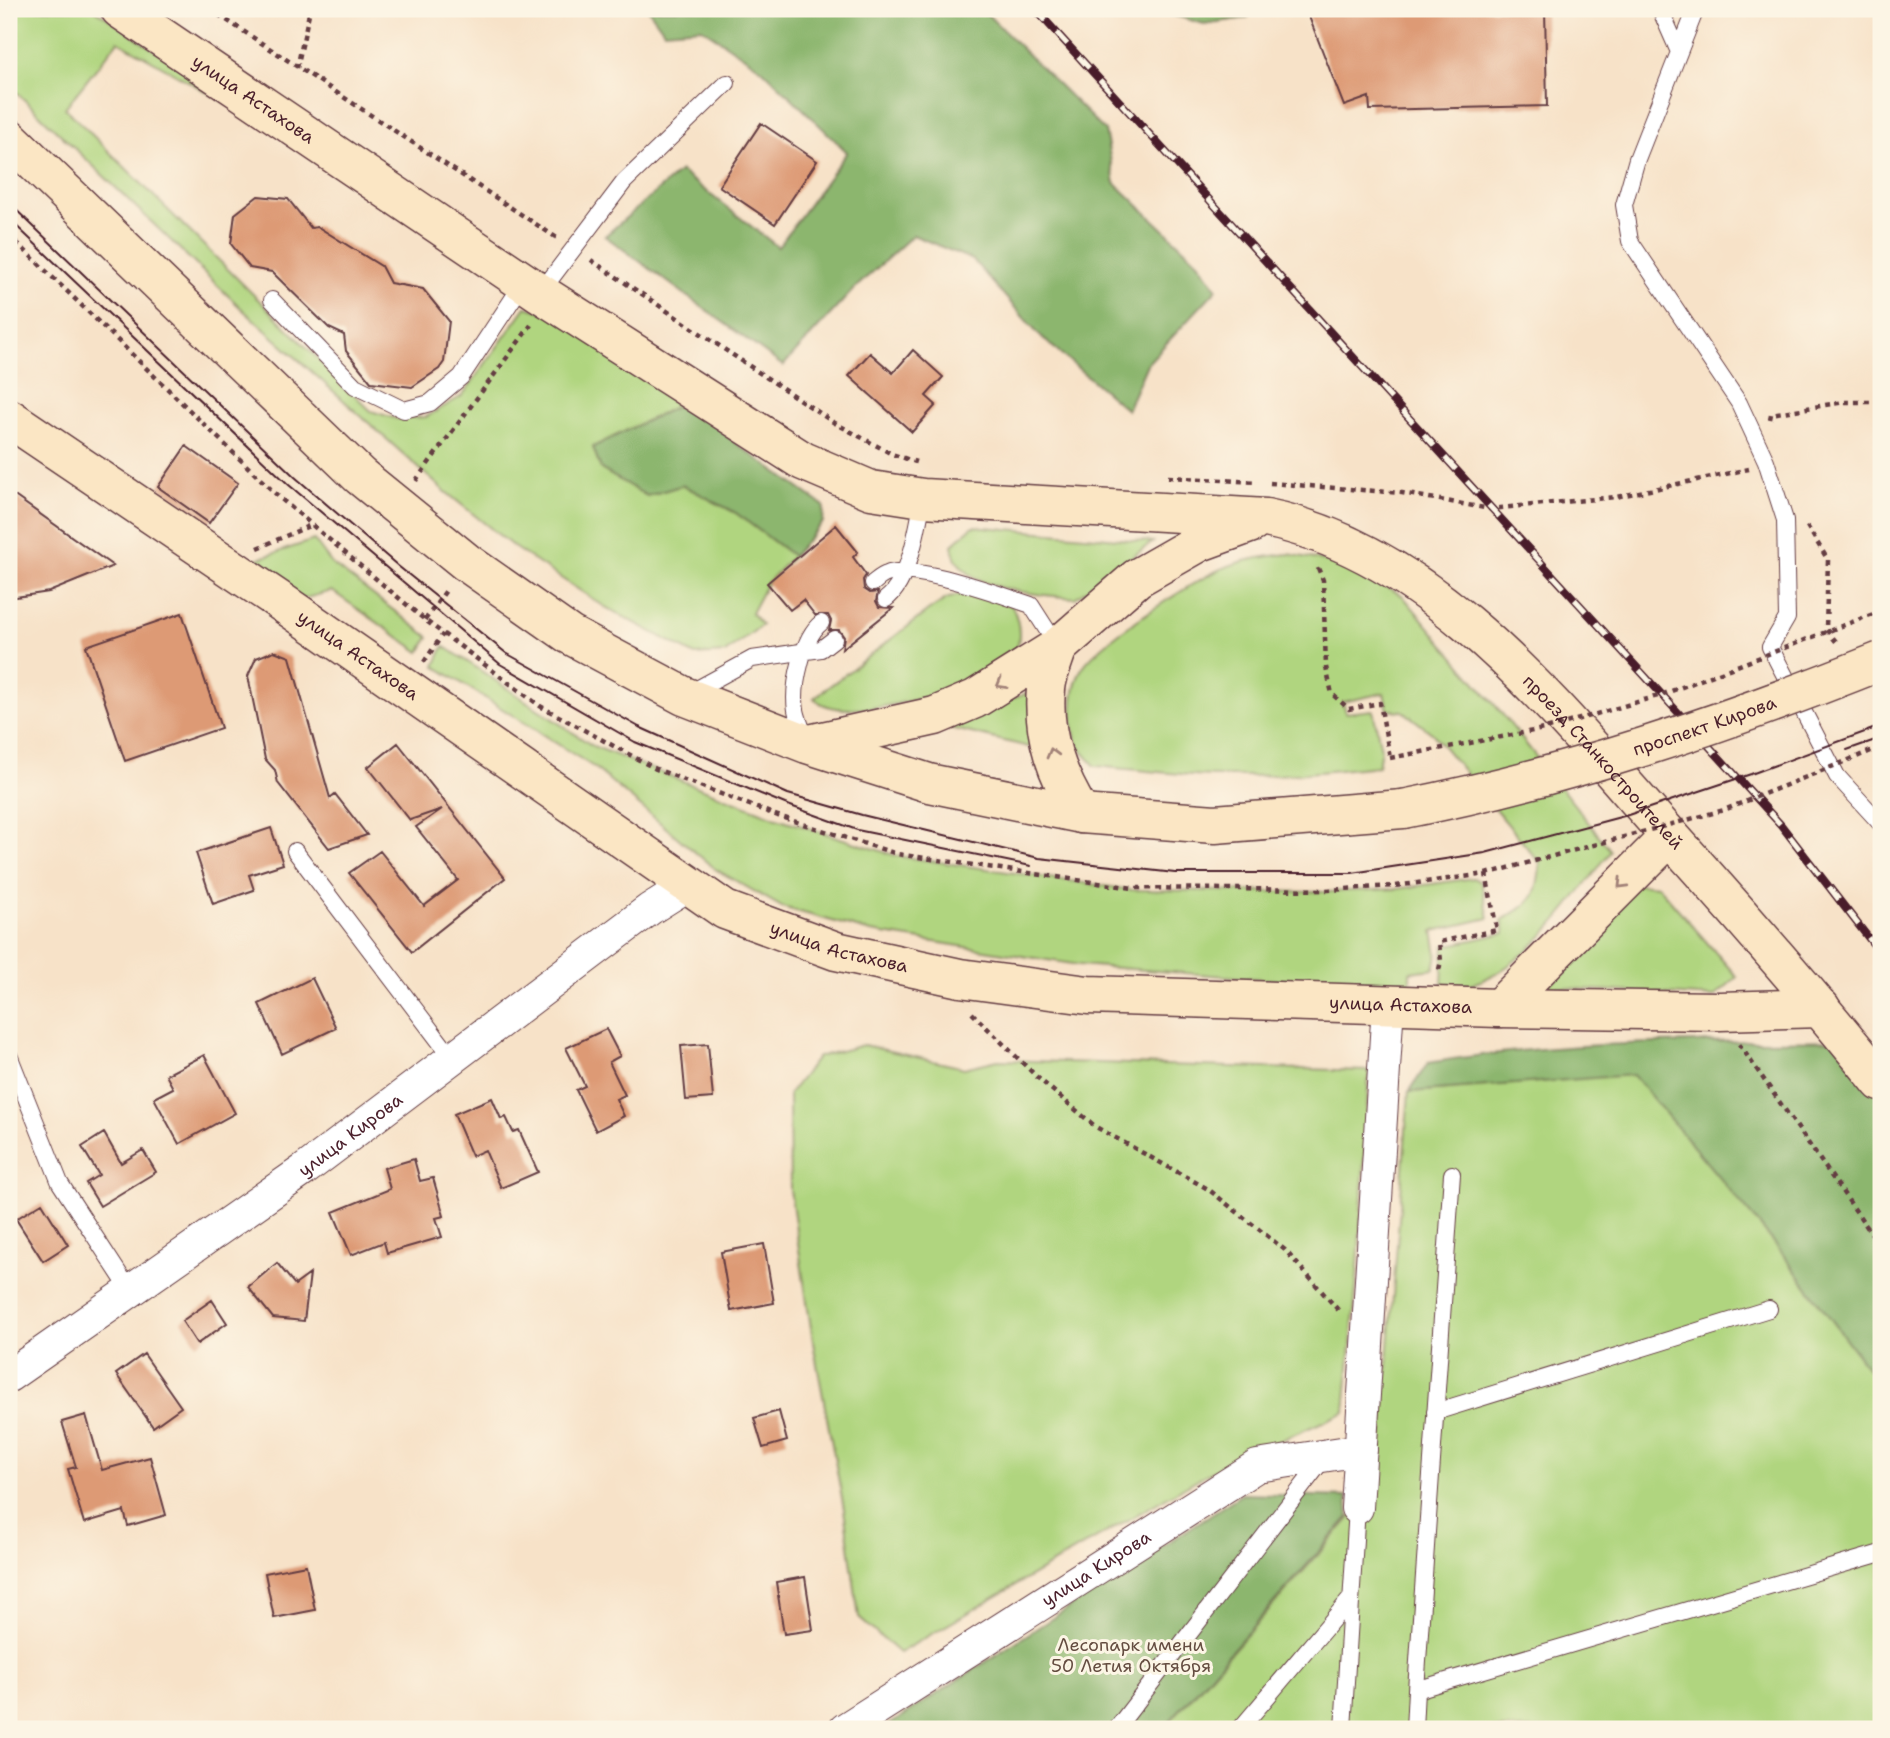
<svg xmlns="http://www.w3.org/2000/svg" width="1890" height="1738" viewBox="0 0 1890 1738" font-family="'Shantell Sans',sans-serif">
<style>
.green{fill:#b0d57f;stroke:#7d7a55;stroke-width:2}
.forest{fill:#8cb66e;stroke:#6b6a4c;stroke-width:2}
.building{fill:#dd9a75}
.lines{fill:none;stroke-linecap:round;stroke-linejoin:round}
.lane-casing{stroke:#643c43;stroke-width:18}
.street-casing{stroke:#643c43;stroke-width:34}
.secondary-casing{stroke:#643c43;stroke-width:41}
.path{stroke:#643c43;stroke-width:4.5;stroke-dasharray:5 5;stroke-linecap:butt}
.lane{stroke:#fff;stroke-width:16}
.street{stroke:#fff;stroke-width:32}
.secondary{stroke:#fbe6c4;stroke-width:38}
.tram{stroke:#4a1f2b;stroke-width:2}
.rail-casing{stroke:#4a1f2b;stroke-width:8}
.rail{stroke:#fcf5e5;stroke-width:5;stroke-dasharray:16;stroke-linecap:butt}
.secondary-bridge-casing{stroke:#643c43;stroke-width:41;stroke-linecap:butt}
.path-bridge{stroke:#643c43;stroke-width:4.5;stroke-dasharray:5 5;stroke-linecap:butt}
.secondary-bridge{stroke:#fbe6c4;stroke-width:38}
.oneway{stroke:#a28278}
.labels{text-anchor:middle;stroke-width:6;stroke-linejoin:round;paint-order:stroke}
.street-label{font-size:18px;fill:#4a1f2b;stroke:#fcf5e5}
.park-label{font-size:18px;fill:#644c40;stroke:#fcf5e5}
</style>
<rect width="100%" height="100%" fill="#fcf5e5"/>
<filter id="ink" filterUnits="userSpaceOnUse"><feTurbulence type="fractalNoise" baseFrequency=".0143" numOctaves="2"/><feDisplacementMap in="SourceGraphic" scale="14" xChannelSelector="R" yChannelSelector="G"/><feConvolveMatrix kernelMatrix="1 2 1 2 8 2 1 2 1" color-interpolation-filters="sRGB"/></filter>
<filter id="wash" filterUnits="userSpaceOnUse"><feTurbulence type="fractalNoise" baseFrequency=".00686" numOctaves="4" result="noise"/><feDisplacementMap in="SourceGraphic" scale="28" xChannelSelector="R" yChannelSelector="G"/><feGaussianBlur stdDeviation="1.57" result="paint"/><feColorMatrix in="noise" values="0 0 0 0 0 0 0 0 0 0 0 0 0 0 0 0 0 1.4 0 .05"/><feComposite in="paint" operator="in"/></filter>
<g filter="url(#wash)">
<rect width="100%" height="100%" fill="#f7e2c8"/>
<!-- green -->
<path class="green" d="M 9,9 L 94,9 L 273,130 L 118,41 L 65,108 L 371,411 L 397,419 L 426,417 L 462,396 L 526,307 L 556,315 L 685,402 L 593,447 L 601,469 L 647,496 L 683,485 L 736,513 L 793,556 L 767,583 L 751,613 L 762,625 L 725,653 L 695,655 L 605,607 L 515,548 L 441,488 L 242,309 L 9,85 Z
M 973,526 L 1153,542 L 1075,598 C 1038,594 956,592 952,545 Z
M 314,540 L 332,564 L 429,637 L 420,652 L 332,591 L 299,600 L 248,562 Z
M 1289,554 L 1344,565 L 1402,595 L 1499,710 L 1611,851 C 1577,895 1530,965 1475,983 C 1465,986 1452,984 1442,984 L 1444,946 L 1505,933 L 1502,920 C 1532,903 1538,898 1540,863 L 1433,734 L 1403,711 L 1388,710 L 1384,693 L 1343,702 L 1346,713 L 1373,710 L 1381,749 L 1378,766 C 1332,771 1286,776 1239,776 C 1191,777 1142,770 1095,766 C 1090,759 1081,752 1078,745 C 1069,724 1071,692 1080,672 C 1092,645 1192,582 1221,569 C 1242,560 1266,556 1289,554 Z
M 976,590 L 1012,606 C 1026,635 1019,662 991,680 C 982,686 965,687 955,690 C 924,697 838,724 814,698 L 928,611 L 946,599 Z
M 444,646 L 593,746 L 777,818 L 897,856 L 1132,890 L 1327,892 L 1396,889 L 1474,878 L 1481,882 L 1489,918 L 1433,931 L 1437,954 L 1434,969 L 1410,972 L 1410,983 L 1277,980 L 1079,965 L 871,932 L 782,907 L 715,869 L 595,768 L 435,666 Z
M 1028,693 L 1045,751 L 938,725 Z
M 1637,884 L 1658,886 L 1737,977 L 1714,997 L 1549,987 L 1544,981 Z
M 863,1045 L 964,1068 L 998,1060 L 1369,1071 L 1358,1267 L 1345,1412 L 1212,1471 L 899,1653 L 859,1618 L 844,1509 L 814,1348 L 790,1190 L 789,1094 L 818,1057 Z
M 1633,1074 L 1773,1241 L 1881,1386 L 1881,1729 L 1163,1729 L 1378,1487 L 1409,1092 Z"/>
<!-- forest -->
<path class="forest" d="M 648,9 L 982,9 L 1105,131 L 1115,183 L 1199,263 L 1217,289 L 1147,364 L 1127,410 L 1039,335 L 973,260 L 913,235 L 853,290 L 783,366 L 605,236 L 680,171 L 778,247 L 847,152 L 762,69 L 702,28 L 664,31 Z
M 1162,9 L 1255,9 L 1247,18 L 1204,24 L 1166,13 Z
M 685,402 L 741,447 L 824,506 L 823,522 L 793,556 L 736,513 L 683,485 L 647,496 L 601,469 L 593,447 Z
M 1841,1040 L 1881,1093 L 1881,1386 L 1773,1241 L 1633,1075 L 1409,1092 L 1428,1063 C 1564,1040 1703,1042 1841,1040 Z
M 1242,1494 L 1347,1497 L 1349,1517 L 1163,1729 L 883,1729 Z"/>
<g id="blocks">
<!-- building -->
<path class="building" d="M 1306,9 L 1545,9 L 1547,106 L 1370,110 L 1369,97 L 1344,106 Z
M 761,123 L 817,161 L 775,224 L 719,186 Z
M 258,196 L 288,199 L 311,228 L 318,227 L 381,266 L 390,283 L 423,289 L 449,321 L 444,362 L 439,369 L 412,387 L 371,382 L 346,351 L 344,335 L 329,328 L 272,272 L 250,268 L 231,244 L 235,214 Z
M 913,350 L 943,377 L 926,396 L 936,405 L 912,432 L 849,376 L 870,353 L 893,373 Z
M 186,446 L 238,483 L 209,523 L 158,487 Z
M 9,492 L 113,566 L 49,592 L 9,598 Z
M 836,525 L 858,552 L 853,557 L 866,575 L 863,580 L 864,589 L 870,593 L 878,592 L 876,601 L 879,607 L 893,608 L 842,649 L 844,637 L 839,630 L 829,630 L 831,621 L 828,615 L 815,615 L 803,600 L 790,610 L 767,583 Z
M 182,613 L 221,728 L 125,761 L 86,646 Z
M 274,651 L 290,657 L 330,798 L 335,794 L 367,835 L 329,848 L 278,783 L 275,770 L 265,759 L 248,676 L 256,658 Z
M 398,743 L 505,878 L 412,952 L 349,873 L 380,851 L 424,906 L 458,880 L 416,827 L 442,809 L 410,820 L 368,767 Z
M 271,828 L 283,864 L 249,875 L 254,890 L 213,904 L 196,853 Z
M 312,978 L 336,1028 L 282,1054 L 259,1004 Z
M 606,1029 L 620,1056 L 609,1062 L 625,1095 L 616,1099 L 624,1116 L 596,1131 L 576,1090 L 585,1086 L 566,1048 Z
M 708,1044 L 713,1098 L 686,1100 L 681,1046 Z
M 204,1055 L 235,1113 L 179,1144 L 154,1098 L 173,1088 L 166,1075 Z
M 492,1098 L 501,1119 L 506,1117 L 513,1132 L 519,1130 L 538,1172 L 501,1188 L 485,1150 L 472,1156 L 454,1114 Z
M 104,1133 L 121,1163 L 143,1150 L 156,1172 L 100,1206 L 86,1183 L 99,1175 L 82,1147 Z
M 414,1159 L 420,1181 L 433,1178 L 444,1216 L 436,1218 L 442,1237 L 387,1253 L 384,1242 L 351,1255 L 333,1212 L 390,1189 L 384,1168 Z
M 42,1203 L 68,1245 L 43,1261 L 16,1219 Z
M 764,1244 L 774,1303 L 731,1311 L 721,1252 Z
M 277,1263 L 295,1285 L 310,1274 L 304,1321 L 273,1318 L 248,1287 Z
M 212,1300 L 227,1323 L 197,1344 L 182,1321 Z
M 144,1354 L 181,1407 L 153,1427 L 116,1374 Z
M 779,1411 L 787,1441 L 763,1448 L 754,1418 Z
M 86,1415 L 102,1470 L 150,1457 L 166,1515 L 128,1526 L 124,1511 L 84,1523 L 68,1469 L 76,1467 L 62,1422 Z
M 306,1565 L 315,1610 L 274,1618 L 265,1573 Z
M 805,1577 L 813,1630 L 784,1634 L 776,1582 Z"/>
</g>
</g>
<g filter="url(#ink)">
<use href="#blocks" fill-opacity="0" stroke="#643c43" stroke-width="2"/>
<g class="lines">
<defs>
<path id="lane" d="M 1660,9 L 1679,52
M 1696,9 L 1637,159 L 1624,205 L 1630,241 L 1739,403 L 1766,461 L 1785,520 L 1787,618 L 1770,647 L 1837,776 L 1881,824
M 540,293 L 624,182 L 727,83
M 272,300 L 355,386 L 404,410 L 430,403 L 461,377 L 524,282
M 873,583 C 877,580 882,575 887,574 C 913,563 1002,595 1031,605 L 1058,647
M 886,599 C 909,582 918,527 923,498
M 688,694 L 752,659 L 821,649 L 834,639
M 806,741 C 803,731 798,720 796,710 C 792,687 803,637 821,623
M 295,851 L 452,1058
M 9,1055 L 60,1183 L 131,1292
M 1452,1174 L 1416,1690 L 1881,1553
M 1435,1412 L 1769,1309
M 1116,1729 L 1325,1457
M 1240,1729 L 1351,1598
M 1343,1729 L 1357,1508
M 1414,1729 L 1416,1690"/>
<g id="street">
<path id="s1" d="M 9,1376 L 304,1170 L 650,909 L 688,885"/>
<path d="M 1357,1508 L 1388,1004"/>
<path id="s2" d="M 845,1729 L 1257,1466 L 1361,1450"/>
</g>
<g id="secondary">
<path id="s3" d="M 120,9 L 540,293 L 803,461 L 871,490 L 923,498 L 1266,518 C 1431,551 1553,705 1660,825 C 1736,909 1810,994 1881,1082"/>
<path d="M 9,138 L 360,476 L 466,562 L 570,635 L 684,696 L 807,744 L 929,783 L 1081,814 L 1215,824 L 1403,809"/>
<path id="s4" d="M 9,418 L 277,599 L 725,910 L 836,951 L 960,978 L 1088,995 L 1499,1008 L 1720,1011 L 1821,1008"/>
<path d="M 1058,647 C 1054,660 1047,675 1046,689 C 1042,736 1057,775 1081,814"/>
<path d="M 809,744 L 935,716 L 975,699 L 1058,647 L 1137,578 L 1200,542 L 1252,523"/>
<path d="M 1499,1008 L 1670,836"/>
</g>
</defs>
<!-- lane casing -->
<use href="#lane" class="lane-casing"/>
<!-- street casing -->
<use href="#street" class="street-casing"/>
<!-- secondary casing -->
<use href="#secondary" class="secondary-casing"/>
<!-- path -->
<path class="path" d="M 210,9 L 557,238
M 297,68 L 310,9
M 9,235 L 280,498 L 425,620 L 540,706 L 656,769 L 778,816 L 897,854 L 1133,888 L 1327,890 L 1395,886 L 1486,874 L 1497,930 L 1439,942 L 1441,961 L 1438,974
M 591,260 L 833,422 L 892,454 L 916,462
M 1770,419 L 1771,414 L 1844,402 L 1881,402
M 1168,477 L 1257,482
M 419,480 L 417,479 L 531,325
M 1270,483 L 1402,493 L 1490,509 L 1616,497 L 1749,469
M 1807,526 L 1828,560 L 1826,629 L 1838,644
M 258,548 L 311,525
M 1318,568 L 1323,580 L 1326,667 L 1332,694 L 1349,709 L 1380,703 L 1390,758
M 425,620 L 447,589
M 424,662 L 443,634
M 972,1013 L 1038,1078 L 1096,1127 L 1208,1189 L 1285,1250 L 1340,1312
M 1739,1044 L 1881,1247"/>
<!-- lane -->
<use href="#lane" class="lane"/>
<!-- street -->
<use href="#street" class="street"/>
<!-- secondary -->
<use href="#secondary" class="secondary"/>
<!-- tram -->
<path class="tram" d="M 9,203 L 295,477 L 398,566 L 506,653 L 639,727 L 788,794 L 862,815 L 1039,858 L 1175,873 L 1352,873 L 1485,853 L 1628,815 L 1751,774 L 1881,726
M 9,219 L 289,485 L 500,664 L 635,742 L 785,804 L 857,830 L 1031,866
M 1847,750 L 1881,738"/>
<defs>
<path id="rail" d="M 1035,9 L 1781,825 L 1881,954"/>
</defs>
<!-- rail casing -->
<use href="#rail" class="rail-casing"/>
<!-- rail -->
<use href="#rail" class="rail"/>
<defs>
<g id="secondary-bridge">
<path id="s5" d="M 1403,809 C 1567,777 1726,723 1881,661"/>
</g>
</defs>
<!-- secondary-bridge casing -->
<use href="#secondary-bridge" class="secondary-bridge-casing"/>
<!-- path-bridge -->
<path class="path-bridge" d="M 1390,758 L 1549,728 L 1661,695 L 1881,611
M 1486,874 L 1724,810 L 1881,747"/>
<!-- secondary-bridge -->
<use href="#secondary-bridge" class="secondary-bridge"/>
</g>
<!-- one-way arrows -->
<defs><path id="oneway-chevron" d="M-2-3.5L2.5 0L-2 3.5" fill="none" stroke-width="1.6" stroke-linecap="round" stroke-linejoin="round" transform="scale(1.75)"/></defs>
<g class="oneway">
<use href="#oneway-chevron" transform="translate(1001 684) rotate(150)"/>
<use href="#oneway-chevron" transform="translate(1052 753) rotate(-105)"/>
<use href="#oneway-chevron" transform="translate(1622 884) rotate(135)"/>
</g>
</g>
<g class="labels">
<!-- street labels -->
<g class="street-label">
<text dy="6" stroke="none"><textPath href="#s3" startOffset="161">улица Астахова</textPath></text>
<text dy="6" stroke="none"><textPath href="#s4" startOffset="422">улица Астахова</textPath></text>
<text dy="6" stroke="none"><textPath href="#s5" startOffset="313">проспект Кирова</textPath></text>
<text dy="6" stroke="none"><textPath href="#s3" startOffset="1713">проезд Станкостроителей</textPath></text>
<text dy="6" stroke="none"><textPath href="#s4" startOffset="989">улица Астахова</textPath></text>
<text dy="6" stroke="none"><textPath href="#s4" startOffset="1556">улица Астахова</textPath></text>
<text dy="6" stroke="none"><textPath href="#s1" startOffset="418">улица Кирова</textPath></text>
<text dy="6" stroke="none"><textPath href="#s2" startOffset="298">улица Кирова</textPath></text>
</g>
<!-- park labels -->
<g class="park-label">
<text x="1131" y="1651">Лесопарк имени<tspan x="1131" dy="21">50 Летия Октября</tspan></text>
</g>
</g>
<!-- margin -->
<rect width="1890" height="1738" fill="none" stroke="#fcf5e5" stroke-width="35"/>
</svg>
